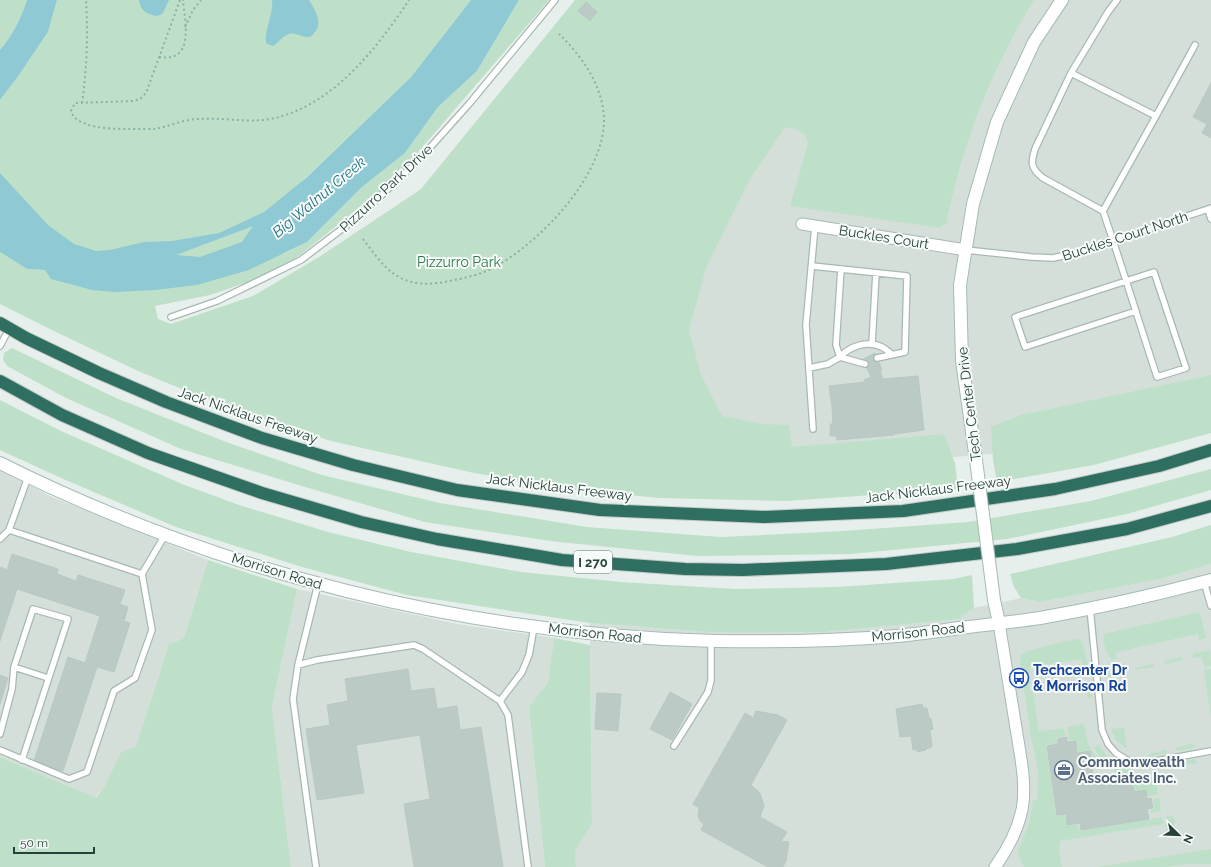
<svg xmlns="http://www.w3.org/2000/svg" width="1211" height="867" viewBox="0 0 1211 867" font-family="Raleway,sans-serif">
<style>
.built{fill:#d4dfda}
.green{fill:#bfe0c8}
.water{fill:#8ec9d4;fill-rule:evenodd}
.building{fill:#bbcac4;stroke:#b8c9c2}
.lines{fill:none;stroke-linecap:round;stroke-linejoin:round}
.lane-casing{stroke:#a8b8b2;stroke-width:8}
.street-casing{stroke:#a8b8b2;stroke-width:13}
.secondary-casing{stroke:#a4bbb3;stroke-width:14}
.highway-casing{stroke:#c2cac8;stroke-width:14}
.path{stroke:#86b3a5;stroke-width:2;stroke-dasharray:2 3;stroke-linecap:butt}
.lane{stroke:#fff;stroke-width:5.5}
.street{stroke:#fff;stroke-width:11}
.secondary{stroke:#fff;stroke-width:12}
.highway{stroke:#2f6f62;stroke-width:12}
.secondary-bridge-casing{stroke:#a4bbb3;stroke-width:14;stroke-linecap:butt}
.secondary-bridge{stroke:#fff;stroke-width:12}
.labels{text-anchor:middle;stroke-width:4;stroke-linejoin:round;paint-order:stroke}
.shield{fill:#f7fbf9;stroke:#637a73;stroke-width:1}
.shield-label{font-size:13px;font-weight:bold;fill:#24423a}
.street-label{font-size:14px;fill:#24423a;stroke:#f7fbf9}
.park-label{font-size:14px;fill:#2d7a4b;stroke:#f7fbf9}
.transit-label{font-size:14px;font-weight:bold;fill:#164399;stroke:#f7fbf9;text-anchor:start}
.service-label{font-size:14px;font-weight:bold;fill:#4e5e75;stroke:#f7fbf9;text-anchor:start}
.water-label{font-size:15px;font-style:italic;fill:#1c6f80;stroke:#f7fbf9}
</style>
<rect width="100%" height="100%" fill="#e6efeb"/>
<!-- built -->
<path class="built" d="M 822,0 L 1211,0 L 1211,403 L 1055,449 L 813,468 L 583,447 Z
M 0,470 L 52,497 L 208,560 L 184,638 L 169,644 L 136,748 L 121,752 L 104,787 L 95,798 L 0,757 Z
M 1211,564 L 1211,867 L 576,867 L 575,851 L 592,823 L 590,623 L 708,632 L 825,632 L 959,619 L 974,608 L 1021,598 L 1040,602 L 1161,579 Z
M 297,589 L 457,624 L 554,638 L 548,682 L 529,707 L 545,867 L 291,867 L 272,707 Z"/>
<!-- green -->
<path class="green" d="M 0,0 L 27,0 C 21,18 13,35 0,50 Z
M 57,0 L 471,0 L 411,77 L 297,186 L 244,244 L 198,264 L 86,253 L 0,202 L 0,100 L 17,78 L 48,32 Z
M 519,0 L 549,0 L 408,164 L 391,182 L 289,264 L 245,283 L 210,295 L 155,306 L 158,319 L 171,324 L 253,296 L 319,257 L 421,189 L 575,0 L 1034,0 C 990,72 963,142 946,225 L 941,225 L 941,228 L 790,206 L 808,143 L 805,135 L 792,127 L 784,129 L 750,179 L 706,268 L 689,330 L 701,375 L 722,416 L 763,424 L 789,425 L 792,447 L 944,434 L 955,463 L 958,489 L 787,501 L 659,498 L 569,489 L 474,473 L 331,441 L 223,406 L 138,371 L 56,332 L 0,304 L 0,252 L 27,269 L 45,270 L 283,254 L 307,242 L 362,187 L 405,153 L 438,107 L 477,71 Z
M 12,348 L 116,398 L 226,442 L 322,475 L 440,503 L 587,527 L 721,537 L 843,531 L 968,522 L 1091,501 L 1211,469 L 1211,490 L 1127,514 L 1007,539 L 851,554 L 697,556 L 550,541 L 425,522 L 305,487 L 181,449 L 66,398 L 7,366 L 3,360 L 4,353 Z
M 1211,375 L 1211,433 L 1094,465 L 997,482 L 993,460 L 991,427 L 1021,415 Z
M 0,400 L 61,431 L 182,484 L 239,505 L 328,532 L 411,552 L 521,572 L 621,582 L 735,589 L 837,587 L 953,579 L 972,575 L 974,608 L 959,619 L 825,632 L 708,632 L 590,623 L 407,595 L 302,567 L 176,527 L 61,478 L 0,450 Z
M 1211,525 L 1211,564 L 1161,579 L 1040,602 L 1021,598 L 1014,587 L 1010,574 L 1172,537 Z
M 208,560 L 297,589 L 272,707 L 291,867 L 0,867 L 0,757 L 96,798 L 104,787 L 121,752 L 136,747 L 169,644 L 184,638 Z
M 1199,612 L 1201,616 L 1206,638 L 1199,640 L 1198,634 L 1116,652 L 1117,658 L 1112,660 C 1106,652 1102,643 1104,634 Z
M 554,638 L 590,645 L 592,824 L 575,851 L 576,867 L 545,867 L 529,707 L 548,682 Z
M 1079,639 L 1083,644 L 1088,665 L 1087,667 L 1083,667 L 1081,659 L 1029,667 L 1030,674 L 1028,677 L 1030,690 L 1032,691 C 1034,696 1036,704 1035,709 L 1039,731 L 1064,728 L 1066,736 L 1056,738 L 1057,743 L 1046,745 L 1056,815 L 1064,815 L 1067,826 L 1078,824 L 1080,831 L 1162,817 L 1163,824 L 1060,841 L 1059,851 L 1062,867 L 1024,867 L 1018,855 L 1019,848 L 1029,823 L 1033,800 L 1037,800 L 1038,770 L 1031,737 L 1020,660 L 1021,655 L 1025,652 L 1065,641 Z
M 1210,650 L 1211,666 L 1204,667 L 1202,657 L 1193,658 L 1192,656 L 1194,653 Z
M 1180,657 L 1183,658 L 1183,660 L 1166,664 L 1164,663 L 1165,661 Z
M 1151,664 L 1154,665 L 1154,667 L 1135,670 L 1136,668 Z
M 1211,669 L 1211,718 L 1204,670 Z
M 1123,670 L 1125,670 L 1126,673 L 1108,677 L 1107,676 L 1108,674 Z
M 1086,681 L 1090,682 L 1092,696 L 1090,698 L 1087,698 Z
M 1084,724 L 1088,744 L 1103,767 L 1093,768 L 1090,750 L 1078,752 L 1077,740 L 1069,740 L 1067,727 Z
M 1124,727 L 1127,749 L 1116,740 L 1111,729 Z
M 1192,744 L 1195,746 L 1193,748 L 1179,751 L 1176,750 L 1177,747 Z
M 1099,745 L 1110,760 L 1108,764 L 1105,764 L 1094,748 Z
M 1164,750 L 1167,751 L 1167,753 L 1149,757 L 1148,756 L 1149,754 Z
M 1194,759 L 1196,761 L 1197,763 L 1178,766 L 1179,763 Z
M 1116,764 L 1132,770 L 1131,776 L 1114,771 L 1114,768 Z
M 1114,773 L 1136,780 L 1156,778 L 1158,795 L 1147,796 L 1146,790 L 1134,792 L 1132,781 L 1108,784 L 1105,779 L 1109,774 Z
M 1159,798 L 1161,811 L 1151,813 L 1150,810 L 1154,809 L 1153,799 Z
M 1172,816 L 1174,817 L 1175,822 L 1170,831 L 1167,832 L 1165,817 Z
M 1211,849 L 1211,864 L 1184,864 L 1167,867 L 1097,867 Z"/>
<!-- water -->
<path class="water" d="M 27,0 L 57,0 L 48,32 L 17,78 L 0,100 L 0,50 C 13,35 21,18 27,0 Z
M 139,0 L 169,0 L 163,13 L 158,16 C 148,15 140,11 139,0 Z
M 272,0 L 309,0 C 315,10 323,22 315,32 C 313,35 311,37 307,37 C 301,37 295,32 289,34 C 283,36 279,42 273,46 L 267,44 C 262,35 274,14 272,0 Z
M 471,0 L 519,0 L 477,71 L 438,107 L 405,153 L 362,187 L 307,242 L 249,270 L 197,285 L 155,290 L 115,292 L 92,290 L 51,279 L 45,270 L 27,269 L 0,252 L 0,173 L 48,225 L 74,244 L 96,251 L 110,250 L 144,242 L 172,241 L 219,233 L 264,212 L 306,178 L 411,77 ZM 253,226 L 242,242 L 200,257 L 176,255 Z"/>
<!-- building -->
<path class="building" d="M 586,2 L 597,12 L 590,21 L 578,11 Z
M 1211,83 L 1211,138 L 1202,133 L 1207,124 L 1193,117 Z
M 875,353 L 882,370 L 880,371 L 883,379 L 918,376 L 924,430 L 894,434 L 894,435 L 837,440 L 836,436 L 830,436 L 830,431 L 831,431 L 830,424 L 833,424 L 832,407 L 829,386 L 865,382 L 864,380 L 871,377 L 863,359 Z
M 12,554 L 58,569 L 57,574 L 76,581 L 78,575 L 125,590 L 120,604 L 128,607 L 124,621 L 130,623 L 114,672 L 97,667 L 63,771 L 34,761 L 68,657 L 85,663 L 100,616 L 17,589 L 0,641 L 0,570 L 1,567 L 7,570 Z
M 408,669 L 411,691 L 434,688 L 437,709 L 457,706 L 460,730 L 481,727 L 503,867 L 414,867 L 404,804 L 430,799 L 420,735 L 356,745 L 364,793 L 317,800 L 306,729 L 330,725 L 327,705 L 348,701 L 345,679 Z
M 0,675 L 8,678 L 0,704 Z
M 670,692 L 692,704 L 672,740 L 650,729 Z
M 597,693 L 621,694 L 618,731 L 595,729 Z
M 922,704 L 923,708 L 927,708 L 929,718 L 931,719 L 933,729 L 930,730 L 932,747 L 926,749 L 926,750 L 917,752 L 917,749 L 913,750 L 911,736 L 900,737 L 896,709 Z
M 756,711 L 778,715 L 787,720 L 751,785 L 760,793 L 764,806 L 760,817 L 787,832 L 781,841 L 789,842 L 786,861 L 783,867 L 768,867 L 701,830 L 704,824 L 701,822 L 698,816 L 699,808 L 693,804 L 745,713 L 753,718 Z
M 1067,737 L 1067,742 L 1076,741 L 1077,753 L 1090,751 L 1093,776 L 1103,778 L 1107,786 L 1132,782 L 1134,792 L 1146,790 L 1147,799 L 1151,798 L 1153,808 L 1147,809 L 1149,819 L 1081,830 L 1080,823 L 1067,825 L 1066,814 L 1057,815 L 1047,746 L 1058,744 L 1058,739 Z"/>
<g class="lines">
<defs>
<path id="lane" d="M 1071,73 L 1108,12 L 1117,0
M 1156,116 L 1195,45
M 1208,209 L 1211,219
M 1103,211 L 1156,116 L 1071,73 L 1035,149 C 1031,162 1030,168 1043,178 L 1103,211 C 1122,266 1139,322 1157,377 L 1186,368 L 1154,272 L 1015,317 L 1025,347 L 1136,311
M 966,250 L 1031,257 L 1053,258 L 1075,253 L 1211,208
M 812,266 L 907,276 L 905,352 L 877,358
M 841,269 L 836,345 L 840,357 C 850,346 868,340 882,347 C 886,349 889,352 892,354
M 171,317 L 217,301 L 301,260 L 359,216 L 418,161 L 469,104 L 555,0
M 872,344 L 876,273
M 0,346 L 9,329
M 809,368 L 828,364 L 840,357 L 865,364
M 813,429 L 806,325 L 815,226
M 28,477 L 9,530 L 142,574 L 165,535
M 0,539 L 9,530
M 1204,582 L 1211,606
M 318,584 L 298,665 L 317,660 L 414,645 L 423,649 L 500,701
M 1090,608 L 1102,730 L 1108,744 L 1116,753 L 1127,760 L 1139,764 L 1211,751
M 298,665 L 293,699 L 316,867
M 14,667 L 48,678
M 0,734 L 12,689 L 14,667 L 33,609 L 68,619 L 22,760
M 674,746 L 708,692 L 711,680 L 711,641
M 0,750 L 69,779 L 87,772 L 114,691 L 135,678 L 152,630 L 142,574
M 528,867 L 508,715 L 500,701 L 522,672 L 529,655 L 534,627"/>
<path id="street" d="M 802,224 L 966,250
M 995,867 C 1008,849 1017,832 1022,810 C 1027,784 1020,754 1016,728 C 1010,693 1005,658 999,623"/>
<path id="secondary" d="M 976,460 L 962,361 L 960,285 L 973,204 L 997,122 L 1034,42 L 1062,0
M 0,463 C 222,574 468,635 716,641 C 777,642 837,641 897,636 C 918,634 939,631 959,628 C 986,625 1013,622 1040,618 C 1097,608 1155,595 1211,580
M 994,600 L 999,623"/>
<path id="highway" d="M 0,323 L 26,338 L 99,373 L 166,402 L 262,438 L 353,465 L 457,490 L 600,510 L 765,517 L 903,511 L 1055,489 L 1159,466 L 1211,450
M 0,381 L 62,415 L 148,453 L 262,493 L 361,522 L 437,539 L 562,560 L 685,569 L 743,570 L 886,564 L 1017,549 L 1127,529 L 1211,506"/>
</defs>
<!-- lane casing -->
<use href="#lane" class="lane-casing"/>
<!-- street casing -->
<use href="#street" class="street-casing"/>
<!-- secondary casing -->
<use href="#secondary" class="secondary-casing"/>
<!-- highway casing -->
<use href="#highway" class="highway-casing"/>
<!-- path -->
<path class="path" d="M 180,0 L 146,93 L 140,99 L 134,101 L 75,103 L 71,111 C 78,134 134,128 155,129 C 170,126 184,119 199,119 C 224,117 250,124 275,118 C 334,104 377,48 409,0
M 185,27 L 193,10 L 201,0
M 159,57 C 195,63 185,22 183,0
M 82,103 C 87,69 88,34 86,0
M 363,239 C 374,253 386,272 403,279 C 419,286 434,284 450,281 C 464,278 479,275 491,269 C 539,244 606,175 604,117 C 602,85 582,56 559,34"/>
<!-- lane -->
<use href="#lane" class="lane"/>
<!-- street -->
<use href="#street" class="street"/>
<!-- secondary -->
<use href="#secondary" class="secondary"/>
<!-- highway -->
<use href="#highway" class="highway"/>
<defs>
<path id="secondary-bridge" d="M 976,460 L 994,600"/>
</defs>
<!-- secondary-bridge casing -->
<use href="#secondary-bridge" class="secondary-bridge-casing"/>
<!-- secondary-bridge -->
<use href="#secondary-bridge" class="secondary-bridge"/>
</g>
<!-- icons -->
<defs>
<symbol id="bus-ring" viewBox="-11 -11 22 22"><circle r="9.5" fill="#f7fbf9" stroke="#1a4fb4" stroke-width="1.5"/><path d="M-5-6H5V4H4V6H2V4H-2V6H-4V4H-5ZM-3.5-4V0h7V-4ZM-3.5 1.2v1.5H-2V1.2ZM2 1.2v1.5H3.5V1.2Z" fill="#1a4fb4"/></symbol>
<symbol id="office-ring" viewBox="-11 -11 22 22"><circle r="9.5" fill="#f7fbf9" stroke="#5c6f8a" stroke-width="1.5"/><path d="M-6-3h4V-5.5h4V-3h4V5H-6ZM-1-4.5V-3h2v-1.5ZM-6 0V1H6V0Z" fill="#5c6f8a"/></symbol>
</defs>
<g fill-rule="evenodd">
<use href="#bus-ring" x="1008" y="667" width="22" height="22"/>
<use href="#office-ring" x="1053" y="759" width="22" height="22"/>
</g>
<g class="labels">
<!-- shield labels -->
<rect class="shield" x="574" y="551" width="38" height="22" rx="3"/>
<g class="shield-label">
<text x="593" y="567">I 270</text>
</g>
<!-- street labels -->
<g class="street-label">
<text transform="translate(386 188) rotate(-43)" y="5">Pizzurro Park Drive</text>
<text transform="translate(1125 236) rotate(-18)" y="5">Buckles Court North</text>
<text transform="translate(884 237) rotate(9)" y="5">Buckles Court</text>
<text transform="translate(969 404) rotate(-97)" y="5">Tech Center Drive</text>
<text transform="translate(248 415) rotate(19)" y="5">Jack Nicklaus Freeway</text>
<text transform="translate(559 487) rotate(7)" y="5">Jack Nicklaus Freeway</text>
<text transform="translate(938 489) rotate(-7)" y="5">Jack Nicklaus Freeway</text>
<text transform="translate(277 571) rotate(17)" y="5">Morrison Road</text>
<text transform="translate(918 632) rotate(-6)" y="5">Morrison Road</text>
<text transform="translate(595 633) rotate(6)" y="5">Morrison Road</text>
</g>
<!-- park labels -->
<g class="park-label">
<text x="459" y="267">Pizzurro Park</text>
</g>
<!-- transit labels -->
<g class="transit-label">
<text x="1033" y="675">Techcenter Dr<tspan x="1033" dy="16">&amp; Morrison Rd</tspan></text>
</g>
<!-- service labels -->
<g class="service-label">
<text x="1078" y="767">Commonwealth<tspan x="1078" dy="16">Associates Inc.</tspan></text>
</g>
<!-- water labels -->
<g class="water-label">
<text transform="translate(319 197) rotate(-40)" y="5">Big Walnut Creek</text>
</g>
</g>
<!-- north arrow -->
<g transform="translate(1179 835) rotate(113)" stroke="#f7fbf9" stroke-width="3" paint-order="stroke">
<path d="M0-3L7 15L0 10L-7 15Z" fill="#24423a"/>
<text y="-6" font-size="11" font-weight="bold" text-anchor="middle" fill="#24423a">N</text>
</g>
<!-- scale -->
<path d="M14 847v6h80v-6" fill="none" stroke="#24423a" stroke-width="2"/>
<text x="20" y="847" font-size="12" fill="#24423a" stroke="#f7fbf9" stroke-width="3" paint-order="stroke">50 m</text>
</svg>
